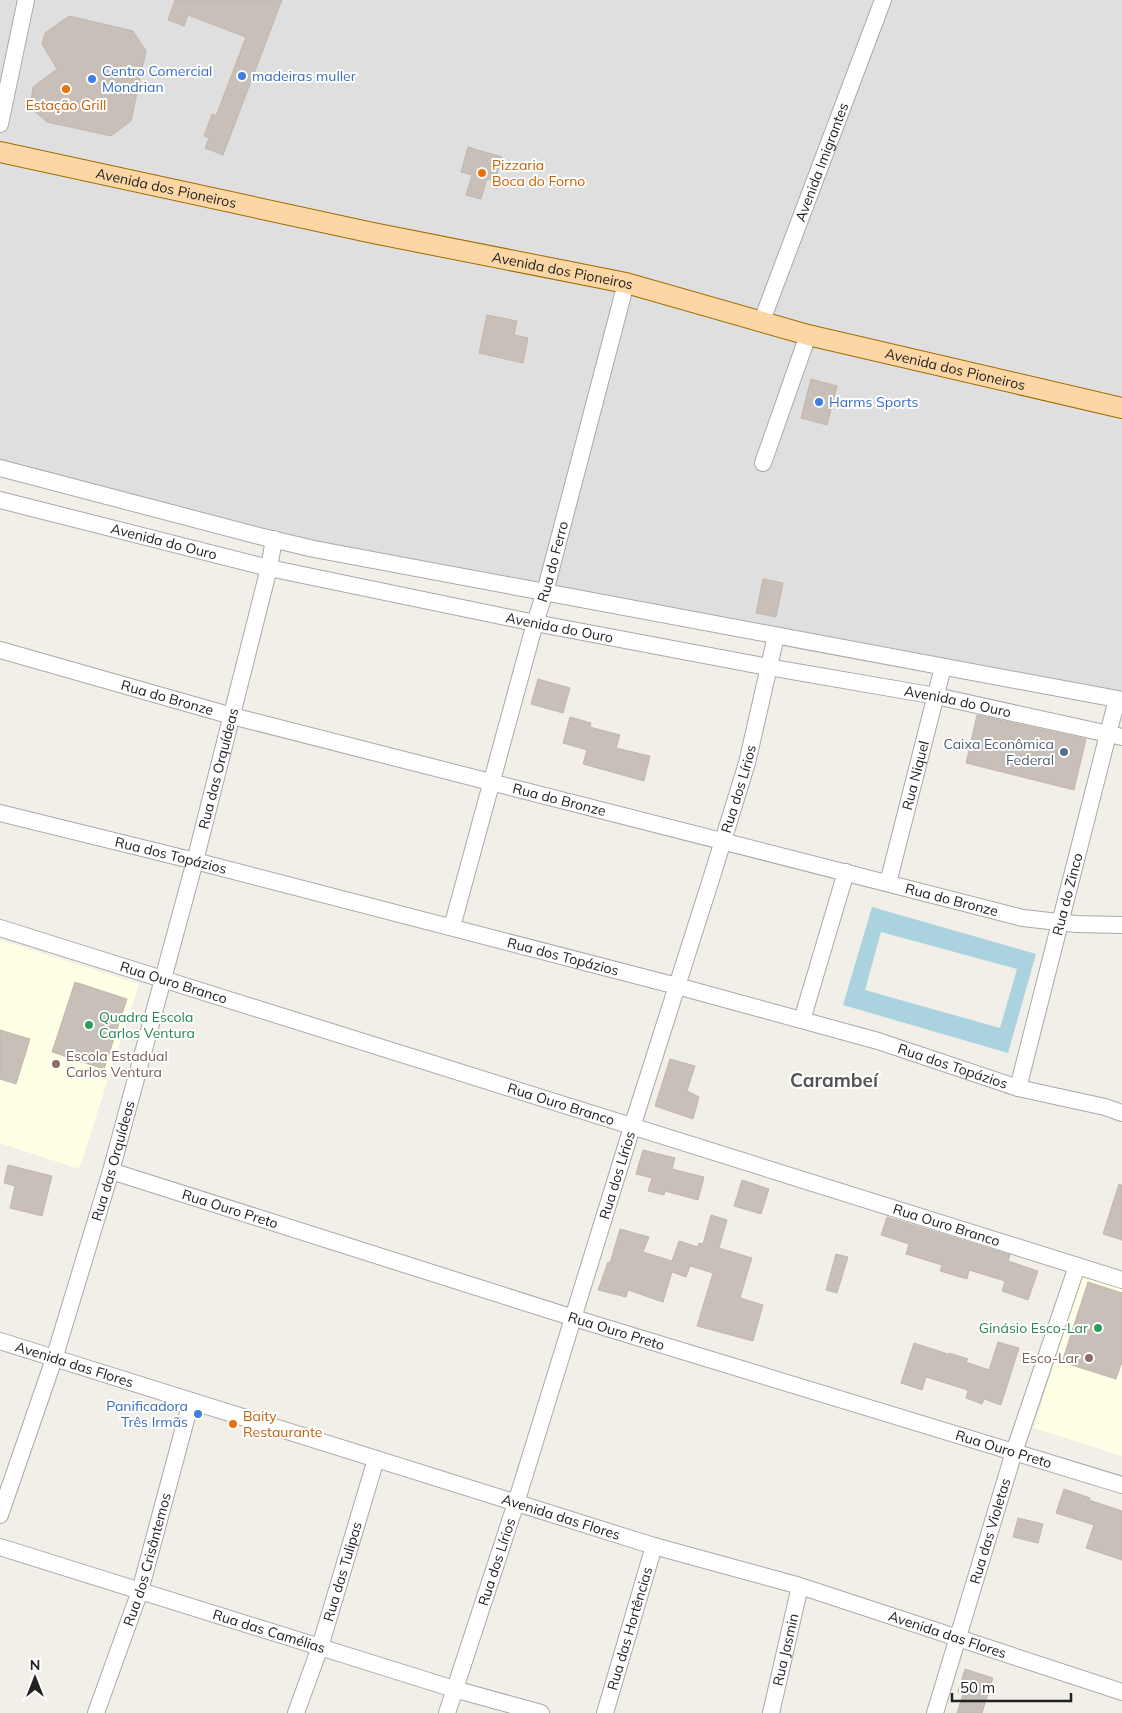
<svg xmlns="http://www.w3.org/2000/svg" width="1122" height="1713" viewBox="0 0 1122 1713" font-family="Mulish,sans-serif">
<style>
.residential{fill:#e0dfdf}
.education{fill:#ffffe5}
.water{fill:#aad3df;fill-rule:evenodd}
.building{fill:#c7bfb8;stroke:#c4b6ab}
.lines{fill:none;stroke-linecap:round;stroke-linejoin:round}
.minor-casing{stroke:#a9a9a9;stroke-width:18}
.major-casing{stroke:#a06b00;stroke-width:22}
.minor{stroke:#fff;stroke-width:16}
.major{stroke:#fcd6a4;stroke-width:20}
.shop-dot{fill:#3f7fe0;stroke:#fff;stroke-width:2}
.food-dot{fill:#e8710a;stroke:#fff;stroke-width:2}
.service-dot{fill:#5c6f8a;stroke:#fff;stroke-width:2}
.leisure-dot{fill:#2e9e5b;stroke:#fff;stroke-width:2}
.education-dot{fill:#8d6e63;stroke:#fff;stroke-width:2}
.labels{text-anchor:middle;stroke-width:4;stroke-linejoin:round;paint-order:stroke}
.shop-label{font-size:14px;fill:#366cbe;stroke:#fff;text-anchor:start}
.food-label{font-size:14px;fill:#c56008;stroke:#fff;text-anchor:start}
.street-label{font-size:14px;fill:#222;stroke:#fff}
.service-label{font-size:14px;fill:#4e5e75;stroke:#fff;text-anchor:end}
.leisure-label{font-size:14px;fill:#27864d;stroke:#fff;text-anchor:start}
.education-label{font-size:14px;fill:#785e54;stroke:#fff;text-anchor:start}
.district-label{font-size:19px;font-weight:bold;fill:#555;stroke:#fff}
</style>
<rect width="100%" height="100%" fill="#f2efe9"/>
<!-- residential -->
<path class="residential" d="M 0,0 L 1122,0 L 1122,700 L 274,539 L 0,468 Z"/>
<!-- education -->
<path class="education" d="M 0,940 L 139,984 L 79,1169 L 0,1143 Z
M 1081,1276 L 1122,1288 L 1122,1456 L 1034,1428 Z"/>
<!-- water -->
<path class="water" d="M 872,907 L 1036,954 L 1008,1053 L 843,1005 ZM 881,932 L 1017,969 L 1000,1028 L 865,990 Z"/>
<!-- building -->
<path class="building" d="M 175,0 L 282,0 L 223,155 L 205,148 L 209,138 L 204,136 L 212,114 L 216,116 L 246,37 L 188,15 L 184,26 L 168,20 Z
M 69,16 L 133,31 L 146,51 L 131,121 L 111,136 L 47,122 L 30,107 L 33,87 L 57,69 L 42,44 L 45,33 Z
M 468,147 L 502,157 L 495,181 L 487,179 L 481,199 L 466,195 L 472,175 L 461,172 Z
M 487,315 L 517,321 L 514,335 L 528,338 L 523,363 L 479,353 Z
M 811,379 L 837,386 L 827,425 L 801,418 Z
M 763,579 L 783,583 L 776,617 L 756,613 Z
M 538,679 L 570,688 L 563,713 L 531,704 Z
M 977,715 L 1086,739 L 1074,790 L 966,763 Z
M 570,717 L 591,723 L 590,727 L 620,735 L 616,748 L 650,756 L 644,781 L 583,764 L 587,750 L 563,743 Z
M 75,982 L 127,999 L 104,1069 L 52,1052 Z
M 0,1030 L 30,1039 L 16,1084 L 0,1079 Z
M 670,1059 L 695,1066 L 687,1091 L 699,1097 L 693,1119 L 655,1106 Z
M 643,1150 L 675,1158 L 672,1169 L 704,1177 L 698,1200 L 665,1191 L 664,1195 L 648,1191 L 652,1178 L 636,1174 Z
M 8,1165 L 52,1176 L 42,1216 L 10,1208 L 15,1186 L 4,1183 Z
M 742,1180 L 769,1189 L 761,1214 L 734,1206 Z
M 1119,1184 L 1122,1185 L 1122,1240 L 1103,1234 Z
M 711,1215 L 727,1220 L 719,1248 L 752,1258 L 740,1298 L 763,1305 L 753,1341 L 697,1326 L 713,1273 L 690,1266 L 686,1277 L 672,1272 L 663,1302 L 628,1290 L 626,1297 L 598,1290 L 608,1262 L 610,1263 L 620,1229 L 649,1237 L 643,1252 L 672,1261 L 679,1241 L 698,1247 L 699,1243 L 703,1244 Z
M 887,1217 L 1010,1255 L 1008,1261 L 1038,1271 L 1028,1300 L 1002,1291 L 1005,1281 L 969,1270 L 967,1279 L 940,1271 L 942,1265 L 906,1254 L 909,1244 L 881,1235 Z
M 836,1254 L 848,1257 L 837,1293 L 826,1290 Z
M 1088,1282 L 1122,1293 L 1122,1362 L 1116,1379 L 1062,1362 Z
M 998,1342 L 1019,1348 L 1001,1405 L 984,1399 L 982,1404 L 966,1398 L 968,1390 L 926,1377 L 922,1390 L 901,1383 L 914,1343 L 948,1354 L 949,1353 L 968,1359 L 966,1362 L 989,1370 Z
M 1064,1489 L 1090,1498 L 1089,1500 L 1122,1511 L 1122,1560 L 1086,1548 L 1094,1525 L 1056,1513 Z
M 1018,1518 L 1043,1524 L 1038,1543 L 1013,1537 Z
M 965,1669 L 993,1678 L 982,1713 L 957,1713 L 963,1694 L 958,1692 Z"/>
<g class="lines">
<defs>
<g id="minor">
<path d="M 0,124 L 26,0"/>
<path id="s1" d="M 761,323 L 883,0"/>
<path d="M 763,463 L 808,335"/>
<path d="M 0,468 L 259,536 L 314,549 L 1122,700"/>
<path id="s2" d="M 0,500 L 269,568 L 535,623 L 768,667 L 936,696 L 1122,737"/>
<path id="s3" d="M 0,650 L 232,716 L 1023,918 L 1076,924 L 1122,925"/>
<path id="s4" d="M 0,813 L 195,861 L 677,986 L 878,1041 L 1018,1088 L 1105,1107 L 1122,1113"/>
<path id="s5" d="M 888,883 L 943,667"/>
<path id="s6" d="M 452,927 L 535,623 L 545,592 L 626,283"/>
<path id="s7" d="M 0,928 L 1122,1280"/>
<path d="M 802,1020 L 846,872"/>
<path id="s8" d="M 1018,1088 L 1117,699"/>
<path id="s9" d="M 111,1171 L 574,1318 L 1122,1485"/>
<path id="s10" d="M 0,1341 L 654,1546 L 800,1586 L 1122,1692"/>
<path id="s11" d="M 0,1515 L 54,1359 L 111,1171 L 195,861 L 269,568 L 274,539"/>
<path id="s12" d="M 0,1547 L 454,1689 L 541,1713"/>
<path id="s13" d="M 96,1713 L 140,1591 L 191,1401"/>
<path id="s14" d="M 296,1713 L 320,1647 L 376,1459"/>
<path id="s15" d="M 447,1713 L 516,1503 L 632,1127 L 713,873 L 747,763 L 776,636"/>
<path id="s16" d="M 605,1713 L 654,1546"/>
<path id="s17" d="M 771,1713 L 800,1586"/>
<path id="s18" d="M 935,1713 L 1014,1452 L 1077,1266"/>
</g>
<g id="major">
<path id="s19" d="M 0,152 L 373,233 L 626,283 L 808,335 L 1122,408"/>
</g>
</defs>
<!-- minor casing -->
<use href="#minor" class="minor-casing"/>
<!-- major casing -->
<use href="#major" class="major-casing"/>
<!-- minor -->
<use href="#minor" class="minor"/>
<!-- major -->
<use href="#major" class="major"/>
</g>
<!-- markers -->
<g class="shop-dot">
<circle cx="242" cy="76" r="5"/>
<circle cx="92" cy="79" r="5"/>
<circle cx="819" cy="402" r="5"/>
<circle cx="198" cy="1414" r="5"/>
</g>
<g class="food-dot">
<circle cx="66" cy="89" r="5"/>
<circle cx="482" cy="173" r="5"/>
<circle cx="233" cy="1424" r="5"/>
</g>
<circle class="service-dot" cx="1064" cy="752" r="5"/>
<g class="leisure-dot">
<circle cx="89" cy="1025" r="5"/>
<circle cx="1098" cy="1328" r="5"/>
</g>
<g class="education-dot">
<circle cx="56" cy="1064" r="5"/>
<circle cx="1089" cy="1358" r="5"/>
</g>
<g class="labels">
<!-- shop labels -->
<g class="shop-label">
<text x="102" y="76">Centro Comercial<tspan x="102" dy="16">Mondrian</tspan></text>
<text x="252" y="81">madeiras muller</text>
<text x="829" y="407">Harms Sports</text>
<text x="188" y="1411" text-anchor="end">Panificadora<tspan x="188" dy="16">Três Irmãs</tspan></text>
</g>
<!-- food labels -->
<g class="food-label">
<text x="66" y="110" text-anchor="middle">Estação Grill</text>
<text x="492" y="170">Pizzaria<tspan x="492" dy="16">Boca do Forno</tspan></text>
<text x="243" y="1421">Baity<tspan x="243" dy="16">Restaurante</tspan></text>
</g>
<!-- street labels -->
<g class="street-label">
<text dy="5" stroke="none"><textPath href="#s1" startOffset="172">Avenida Imigrantes</textPath></text>
<text dy="5" stroke="none"><textPath href="#s19" startOffset="170">Avenida dos Pioneiros</textPath></text>
<text dy="5" stroke="none"><textPath href="#s19" startOffset="575">Avenida dos Pioneiros</textPath></text>
<text dy="5" stroke="none"><textPath href="#s19" startOffset="980">Avenida dos Pioneiros</textPath></text>
<text dy="5" stroke="none"><textPath href="#s2" startOffset="169">Avenida do Ouro</textPath></text>
<text dy="5" stroke="none"><textPath href="#s6" startOffset="379">Rua do Ferro</textPath></text>
<text dy="5" stroke="none"><textPath href="#s2" startOffset="574">Avenida do Ouro</textPath></text>
<text dy="5" stroke="none"><textPath href="#s3" startOffset="174">Rua do Bronze</textPath></text>
<text dy="5" stroke="none"><textPath href="#s2" startOffset="979">Avenida do Ouro</textPath></text>
<text dy="5" stroke="none"><textPath href="#s11" startOffset="778">Rua das Orquídeas</textPath></text>
<text dy="5" stroke="none"><textPath href="#s5" startOffset="111">Rua Niquel</textPath></text>
<text dy="5" stroke="none"><textPath href="#s15" startOffset="969">Rua dos Lírios</textPath></text>
<text dy="5" stroke="none"><textPath href="#s3" startOffset="579">Rua do Bronze</textPath></text>
<text dy="5" stroke="none"><textPath href="#s4" startOffset="176">Rua dos Topázios</textPath></text>
<text dy="5" stroke="none"><textPath href="#s8" startOffset="200">Rua do Zinco</textPath></text>
<text dy="5" stroke="none"><textPath href="#s3" startOffset="984">Rua do Bronze</textPath></text>
<text dy="5" stroke="none"><textPath href="#s4" startOffset="581">Rua dos Topázios</textPath></text>
<text dy="5" stroke="none"><textPath href="#s7" startOffset="182">Rua Ouro Branco</textPath></text>
<text dy="5" stroke="none"><textPath href="#s4" startOffset="986">Rua dos Topázios</textPath></text>
<text dy="5" stroke="none"><textPath href="#s7" startOffset="588">Rua Ouro Branco</textPath></text>
<text dy="5" stroke="none"><textPath href="#s11" startOffset="372">Rua das Orquídeas</textPath></text>
<text dy="5" stroke="none"><textPath href="#s15" startOffset="564">Rua dos Lírios</textPath></text>
<text dy="5" stroke="none"><textPath href="#s9" startOffset="125">Rua Ouro Preto</textPath></text>
<text dy="5" stroke="none"><textPath href="#s7" startOffset="992">Rua Ouro Branco</textPath></text>
<text dy="5" stroke="none"><textPath href="#s9" startOffset="530">Rua Ouro Preto</textPath></text>
<text dy="5" stroke="none"><textPath href="#s10" startOffset="78">Avenida das Flores</textPath></text>
<text dy="5" stroke="none"><textPath href="#s9" startOffset="935">Rua Ouro Preto</textPath></text>
<text dy="5" stroke="none"><textPath href="#s10" startOffset="588">Avenida das Flores</textPath></text>
<text dy="5" stroke="none"><textPath href="#s18" startOffset="190">Rua das Violetas</textPath></text>
<text dy="5" stroke="none"><textPath href="#s13" startOffset="162">Rua dos Crisântemos</textPath></text>
<text dy="5" stroke="none"><textPath href="#s15" startOffset="159">Rua dos Lírios</textPath></text>
<text dy="5" stroke="none"><textPath href="#s14" startOffset="149">Rua das Tulipas</textPath></text>
<text dy="5" stroke="none"><textPath href="#s16" startOffset="88">Rua das Hortências</textPath></text>
<text dy="5" stroke="none"><textPath href="#s12" startOffset="282">Rua das Camélias</textPath></text>
<text dy="5" stroke="none"><textPath href="#s10" startOffset="992">Avenida das Flores</textPath></text>
<text dy="5" stroke="none"><textPath href="#s17" startOffset="65">Rua Jasmin</textPath></text>
</g>
<!-- service labels -->
<g class="service-label">
<text x="1054" y="749">Caixa Econômica<tspan x="1054" dy="16">Federal</tspan></text>
</g>
<!-- leisure labels -->
<g class="leisure-label">
<text x="99" y="1022">Quadra Escola<tspan x="99" dy="16">Carlos Ventura</tspan></text>
<text x="1088" y="1333" text-anchor="end">Ginásio Esco-Lar</text>
</g>
<!-- education labels -->
<g class="education-label">
<text x="66" y="1061">Escola Estadual<tspan x="66" dy="16">Carlos Ventura</tspan></text>
<text x="1079" y="1363" text-anchor="end">Esco-Lar</text>
</g>
<!-- district labels -->
<g class="district-label">
<text x="834" y="1087">Carambeí</text>
</g>
</g>
<!-- north arrow -->
<g transform="translate(35 1678)" stroke="#ffffff" stroke-width="4" paint-order="stroke">
<path d="M0-4L9 19L0 12L-9 19Z" fill="#222222"/>
<text y="-8" font-size="14" font-weight="bold" text-anchor="middle" fill="#222222">N</text>
</g>
<!-- scale -->
<path d="M952 1693v8h119v-8" fill="none" stroke="#222222" stroke-width="2.5"/>
<text x="960" y="1693" font-size="15" fill="#222222" stroke="#ffffff" stroke-width="4" paint-order="stroke">50 m</text>
</svg>
